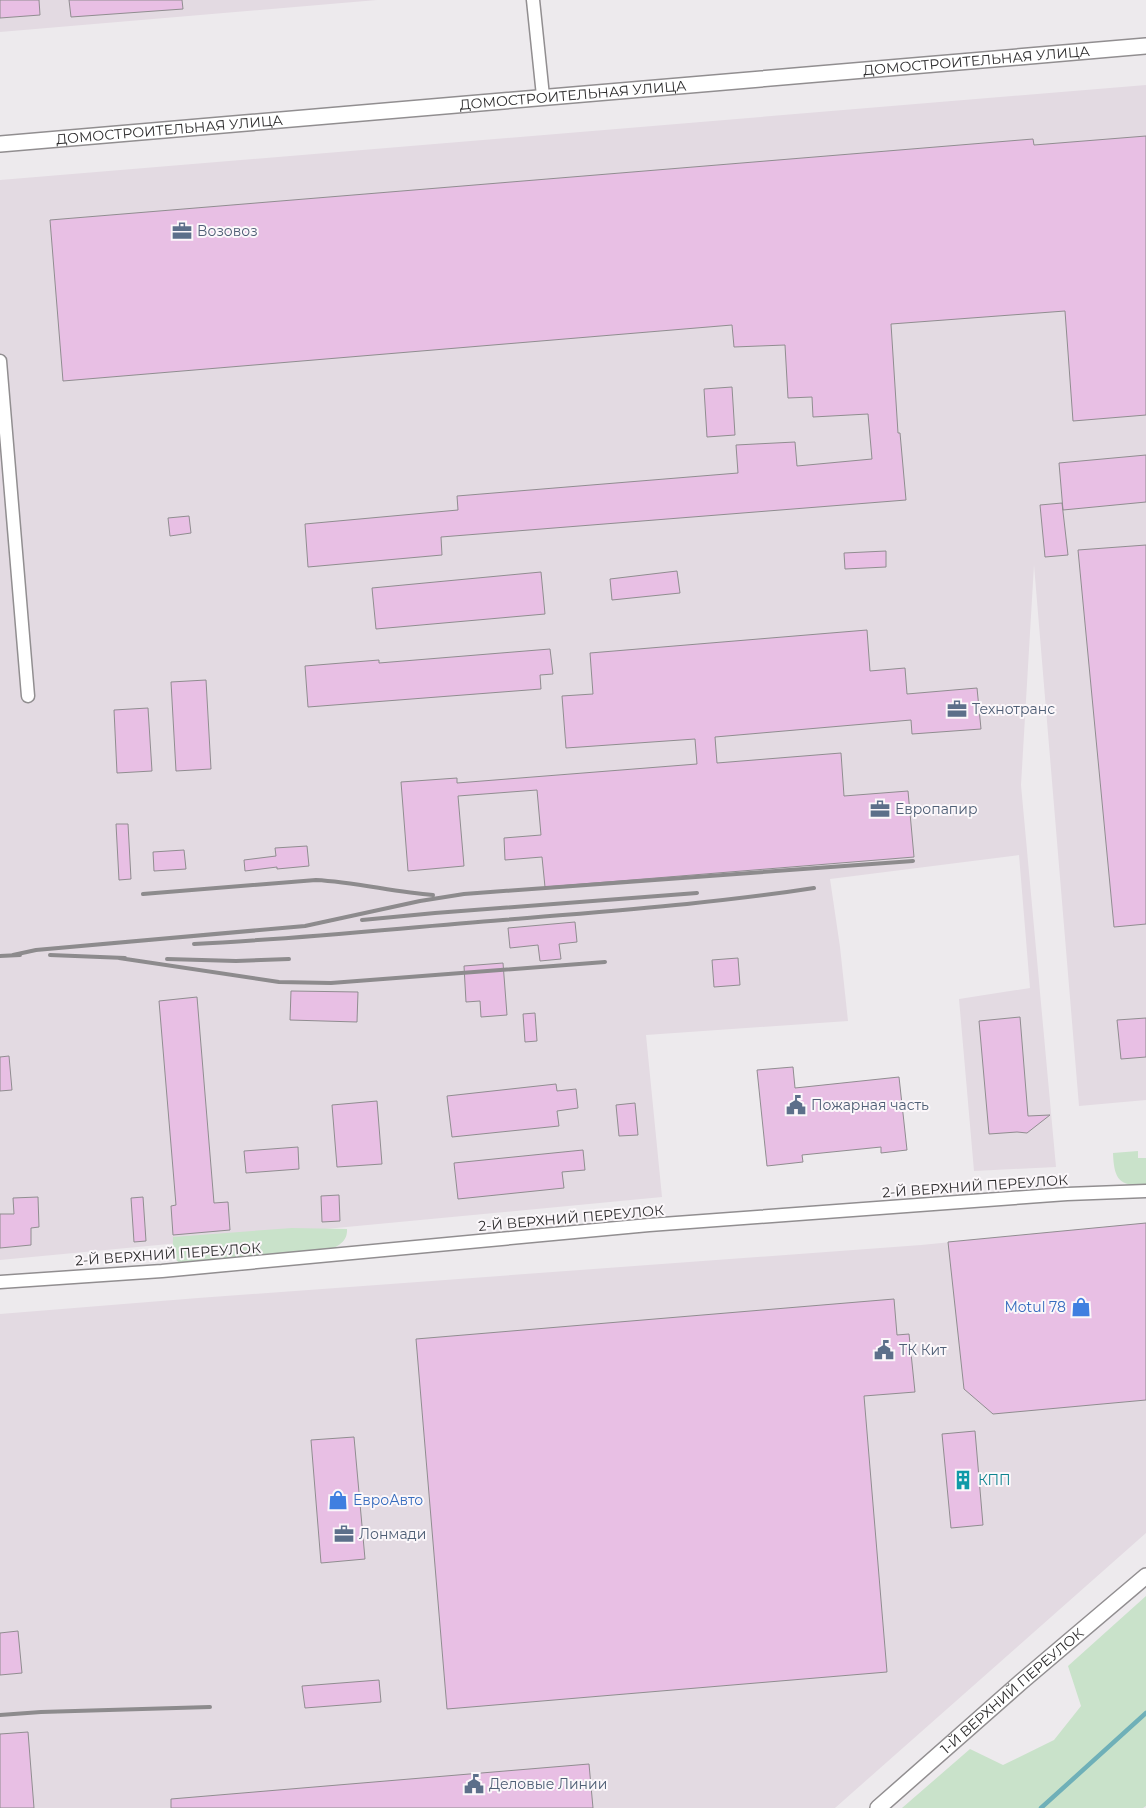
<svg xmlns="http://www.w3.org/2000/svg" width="1146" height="1808" viewBox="0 0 1146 1808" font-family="Montserrat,sans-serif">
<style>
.built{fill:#e3dae2}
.green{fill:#c9e2ca}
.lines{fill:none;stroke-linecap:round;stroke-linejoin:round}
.stream{stroke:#6fb0b8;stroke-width:4.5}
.building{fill:#e8bfe4;stroke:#908d90}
.minor-casing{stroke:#918e90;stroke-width:15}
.tertiary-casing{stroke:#918e90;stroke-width:18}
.minor{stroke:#fff;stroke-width:12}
.tertiary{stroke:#fff;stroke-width:15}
.rail{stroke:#8d8b8d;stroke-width:4}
.labels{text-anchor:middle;stroke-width:4;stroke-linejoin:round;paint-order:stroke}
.street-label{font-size:14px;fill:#2e2d2e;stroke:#fbf7fa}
.service-label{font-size:14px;fill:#4e5e75;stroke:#fbf7fa;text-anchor:start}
.shop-label{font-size:14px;fill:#366cbe;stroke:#fbf7fa;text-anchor:end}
.culture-label{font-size:14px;fill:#0d838f;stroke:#fbf7fa;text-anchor:start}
</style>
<rect width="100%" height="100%" fill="#edeaed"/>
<!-- built -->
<path class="built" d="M 0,0 L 377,0 L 0,32 Z
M 1146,85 L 1146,1100 L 1079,1106 L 1034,565 L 1021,785 L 1056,1167 L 974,1171 L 959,999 L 1030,988 L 1019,855 L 830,879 L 840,947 L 848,1021 L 646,1035 L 662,1197 L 0,1260 L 0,180 Z
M 1146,1223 L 1146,1533 L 835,1808 L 0,1808 L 0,1314 L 198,1298 L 921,1245 Z"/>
<!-- green -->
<path class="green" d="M 1138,1151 L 1138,1158 L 1146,1158 L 1146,1185 C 1119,1187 1114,1179 1113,1153 Z
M 292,1228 L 347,1229 C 348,1243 335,1248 323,1252 L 180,1263 C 171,1258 173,1247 173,1237 Z
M 1146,1596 L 1146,1806 L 1143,1808 L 902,1808 L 970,1749 L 1003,1765 L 1054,1740 L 1081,1706 L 1068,1666 Z"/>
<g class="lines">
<!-- stream -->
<path class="stream" d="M 1041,1808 L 1146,1713"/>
</g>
<!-- building -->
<path class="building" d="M 0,0 L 39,0 L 40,15 L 0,18 Z
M 69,0 L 182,0 L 183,9 L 71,17 Z
M 1146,136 L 1146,415 L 1073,421 L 1065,311 L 891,324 L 898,433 L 900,433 L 906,500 L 441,537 L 442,555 L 308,567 L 305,524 L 458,510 L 457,496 L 738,473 L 736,445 L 795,442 L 797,466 L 872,459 L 868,414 L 813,417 L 812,397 L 788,398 L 785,345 L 734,347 L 732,325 L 63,381 L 50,220 L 1033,139 L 1034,145 Z
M 732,387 L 735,435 L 707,437 L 704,389 Z
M 1146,455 L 1146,502 L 1063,510 L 1059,463 Z
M 1062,503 L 1068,555 L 1045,557 L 1040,505 Z
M 189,516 L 191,533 L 170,536 L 168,518 Z
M 1146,545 L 1146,924 L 1114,927 L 1078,550 Z
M 886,551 L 886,567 L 845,569 L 844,553 Z
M 677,571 L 680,593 L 612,600 L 610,579 Z
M 541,572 L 545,614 L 376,629 L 372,588 Z
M 867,630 L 870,671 L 905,668 L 907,694 L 977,688 L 981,729 L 912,734 L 911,720 L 715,737 L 717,763 L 841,753 L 844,796 L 908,791 L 914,857 L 545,887 L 542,857 L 505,860 L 504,838 L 541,835 L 537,790 L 458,796 L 464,866 L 408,871 L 401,782 L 457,778 L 457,783 L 697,764 L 695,739 L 566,748 L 562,696 L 593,694 L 590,653 Z
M 550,649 L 553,674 L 540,675 L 541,689 L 308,707 L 305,666 L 379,660 L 379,663 Z
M 206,680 L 211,769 L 176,771 L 171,682 Z
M 148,708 L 152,771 L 117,773 L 114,710 Z
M 116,824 L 128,824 L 131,879 L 119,880 Z
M 307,846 L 309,866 L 277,869 L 277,867 L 245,871 L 244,860 L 276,856 L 275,848 Z
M 184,850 L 186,869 L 154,871 L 153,852 Z
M 575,922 L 577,942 L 559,944 L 561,959 L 540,961 L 538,945 L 510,948 L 508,928 Z
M 738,958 L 740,985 L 714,987 L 712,960 Z
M 503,963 L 507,1015 L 481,1017 L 480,1001 L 466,1002 L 464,966 Z
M 291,991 L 358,992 L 357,1022 L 290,1020 Z
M 197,997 L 214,1203 L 228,1202 L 230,1230 L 173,1235 L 171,1206 L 176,1205 L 159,1001 Z
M 535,1013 L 537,1041 L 525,1042 L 523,1014 Z
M 1020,1017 L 1028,1116 L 1050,1115 L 1027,1133 L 1017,1132 L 989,1134 L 979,1021 Z
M 1146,1018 L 1146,1057 L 1121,1059 L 1117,1020 Z
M 9,1056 L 12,1090 L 0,1091 L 0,1057 Z
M 793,1067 L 795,1088 L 899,1077 L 907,1150 L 881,1153 L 881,1147 L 802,1155 L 803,1162 L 767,1166 L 757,1070 Z
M 556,1084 L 557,1091 L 576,1089 L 578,1108 L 557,1111 L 559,1126 L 452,1137 L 447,1096 Z
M 377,1101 L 382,1164 L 337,1167 L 332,1105 Z
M 635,1103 L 638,1135 L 619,1136 L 616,1105 Z
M 298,1147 L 299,1169 L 246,1173 L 244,1151 Z
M 583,1150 L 585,1170 L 562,1172 L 564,1188 L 458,1199 L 454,1163 Z
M 339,1195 L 340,1221 L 322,1222 L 321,1196 Z
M 38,1197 L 39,1227 L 31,1228 L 31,1245 L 0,1248 L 0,1214 L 14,1214 L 13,1198 Z
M 143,1197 L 146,1241 L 134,1242 L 131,1198 Z
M 1146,1223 L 1146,1400 L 993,1414 L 964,1389 L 948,1242 Z
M 894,1299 L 897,1335 L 909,1334 L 915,1392 L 864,1396 L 887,1672 L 447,1709 L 416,1339 Z
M 975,1431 L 983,1525 L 951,1528 L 942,1434 Z
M 354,1437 L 365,1559 L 321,1563 L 311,1440 Z
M 18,1631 L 22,1673 L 0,1675 L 0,1633 Z
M 379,1680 L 381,1702 L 305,1708 L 302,1686 Z
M 28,1732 L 34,1808 L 0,1808 L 0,1734 Z
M 589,1764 L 593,1808 L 171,1808 L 171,1799 Z"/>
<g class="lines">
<defs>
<path id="minor" d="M 533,0 L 543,96
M 0,361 L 28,696
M 0,1282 L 162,1271 L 649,1225 L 1067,1194 L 1146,1191"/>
<g id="tertiary">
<path id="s1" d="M 0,144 L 1146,46"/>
<path id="s2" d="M 878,1808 L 1021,1682 L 1146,1576"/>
</g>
</defs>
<!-- minor casing -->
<use href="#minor" class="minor-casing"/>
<!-- tertiary casing -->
<use href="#tertiary" class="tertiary-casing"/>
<!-- minor -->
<use href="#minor" class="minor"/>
<!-- tertiary -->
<use href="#tertiary" class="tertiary"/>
<!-- rail -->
<path class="rail" d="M 143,894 L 316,880 C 355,882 394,892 433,895
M 362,920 L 435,913 L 697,893
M 194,944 C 297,939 400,928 503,920 C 607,911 711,904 814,888
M 13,955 L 36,950 L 305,926 L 420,901 L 464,894 L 913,861
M 50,955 L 125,958
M 0,956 L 20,955
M 119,958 L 279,982 L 331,983 L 605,962
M 167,959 L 236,961 L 289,959
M 0,1715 L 41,1712 L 210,1707"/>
</g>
<!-- icons -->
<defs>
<symbol id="office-bare" viewBox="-9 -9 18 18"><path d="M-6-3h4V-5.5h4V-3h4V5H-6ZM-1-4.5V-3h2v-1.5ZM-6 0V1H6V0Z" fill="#5c6f8a" stroke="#fbf7fa" stroke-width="2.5" paint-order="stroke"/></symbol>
<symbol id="civic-bare" viewBox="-9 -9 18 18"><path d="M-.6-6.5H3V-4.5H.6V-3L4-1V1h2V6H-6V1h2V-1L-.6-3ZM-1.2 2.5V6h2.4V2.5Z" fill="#5c6f8a" stroke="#fbf7fa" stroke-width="2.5" paint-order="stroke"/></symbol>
<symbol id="shop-bare" viewBox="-9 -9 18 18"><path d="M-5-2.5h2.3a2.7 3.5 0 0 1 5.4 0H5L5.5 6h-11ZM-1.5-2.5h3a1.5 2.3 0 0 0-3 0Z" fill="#3f7fe0" stroke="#fbf7fa" stroke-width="2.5" paint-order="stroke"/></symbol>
<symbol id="building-bare" viewBox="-9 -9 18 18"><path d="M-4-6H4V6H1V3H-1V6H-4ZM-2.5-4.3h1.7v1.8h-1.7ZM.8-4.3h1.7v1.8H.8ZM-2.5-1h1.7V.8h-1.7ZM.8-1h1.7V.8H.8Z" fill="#0f9aa8" stroke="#fbf7fa" stroke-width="2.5" paint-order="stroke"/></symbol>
</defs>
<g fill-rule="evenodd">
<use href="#office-bare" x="168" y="217" width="28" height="28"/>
<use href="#office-bare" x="943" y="695" width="28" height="28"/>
<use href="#office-bare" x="866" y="795" width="28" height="28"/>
<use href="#civic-bare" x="782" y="1091" width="28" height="28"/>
<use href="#shop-bare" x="1067" y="1293" width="28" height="28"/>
<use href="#civic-bare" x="870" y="1336" width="28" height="28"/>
<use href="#building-bare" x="949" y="1466" width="28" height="28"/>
<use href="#shop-bare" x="324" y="1486" width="28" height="28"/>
<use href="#office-bare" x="330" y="1520" width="28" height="28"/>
<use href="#civic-bare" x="460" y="1770" width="28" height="28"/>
</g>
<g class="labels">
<!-- street labels -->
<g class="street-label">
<text dy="5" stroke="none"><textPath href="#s1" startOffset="980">ДОМОСТРОИТЕЛЬНАЯ УЛИЦА</textPath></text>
<text dy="5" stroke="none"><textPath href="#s1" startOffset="575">ДОМОСТРОИТЕЛЬНАЯ УЛИЦА</textPath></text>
<text dy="5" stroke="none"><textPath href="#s1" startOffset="170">ДОМОСТРОИТЕЛЬНАЯ УЛИЦА</textPath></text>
<text transform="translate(975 1186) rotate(-4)" y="5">2-Й ВЕРХНИЙ ПЕРЕУЛОК</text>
<text transform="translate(571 1218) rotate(-5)" y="5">2-Й ВЕРХНИЙ ПЕРЕУЛОК</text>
<text transform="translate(168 1254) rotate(-4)" y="5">2-Й ВЕРХНИЙ ПЕРЕУЛОК</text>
<text dy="5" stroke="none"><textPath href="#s2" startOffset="178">1-Й ВЕРХНИЙ ПЕРЕУЛОК</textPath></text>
</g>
<!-- service labels -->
<g class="service-label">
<text x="197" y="236">Возовоз</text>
<text x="972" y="714">Технотранс</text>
<text x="895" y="814">Европапир</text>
<text x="811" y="1110">Пожарная часть</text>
<text x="899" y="1355">ТК Кит</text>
<text x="359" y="1539">Лонмади</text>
<text x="489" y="1789">Деловые Линии</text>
</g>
<!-- shop labels -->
<g class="shop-label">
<text x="1066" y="1312">Motul 78</text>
<text x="353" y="1505" text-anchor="start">ЕвроАвто</text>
</g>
<!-- culture labels -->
<g class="culture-label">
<text x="978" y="1485">КПП</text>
</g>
</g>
</svg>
